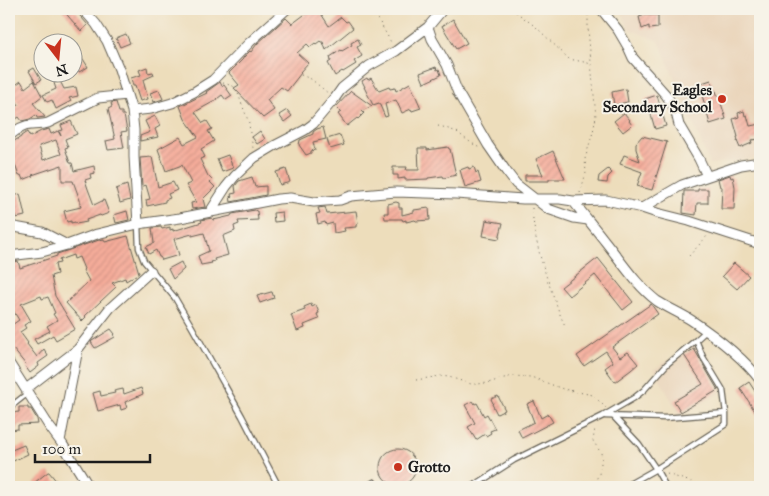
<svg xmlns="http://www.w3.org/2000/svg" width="769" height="496" viewBox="0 0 769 496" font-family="'IM FELL Great Primer',serif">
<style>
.built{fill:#e9d3b8}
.building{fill:url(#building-hatch);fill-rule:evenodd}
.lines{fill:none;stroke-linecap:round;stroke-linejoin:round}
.service-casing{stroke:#656054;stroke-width:7}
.minor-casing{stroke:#656054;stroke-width:11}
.path{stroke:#656054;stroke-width:1;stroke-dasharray:1 4;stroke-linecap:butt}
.service{stroke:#fff;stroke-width:4.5}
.minor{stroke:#fff;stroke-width:9}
.poi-dot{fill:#c8321e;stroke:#f7f3e8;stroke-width:2}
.labels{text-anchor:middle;stroke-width:4;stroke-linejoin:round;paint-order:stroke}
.poi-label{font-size:15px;font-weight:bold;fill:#1c1c1c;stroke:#f7f3e8;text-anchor:end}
</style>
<defs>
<pattern id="building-hatch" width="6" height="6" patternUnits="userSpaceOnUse" patternTransform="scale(1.25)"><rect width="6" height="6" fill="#f5ac9a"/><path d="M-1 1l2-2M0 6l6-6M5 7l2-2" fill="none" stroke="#d19384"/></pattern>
</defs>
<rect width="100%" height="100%" fill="#f7f3e8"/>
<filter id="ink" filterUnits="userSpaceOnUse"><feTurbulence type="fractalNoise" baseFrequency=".02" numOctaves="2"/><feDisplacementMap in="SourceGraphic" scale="10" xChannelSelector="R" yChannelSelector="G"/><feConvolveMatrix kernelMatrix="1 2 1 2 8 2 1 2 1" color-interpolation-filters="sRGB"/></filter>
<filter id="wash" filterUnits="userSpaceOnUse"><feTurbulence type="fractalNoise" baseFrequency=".0096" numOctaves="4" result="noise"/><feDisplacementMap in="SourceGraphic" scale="20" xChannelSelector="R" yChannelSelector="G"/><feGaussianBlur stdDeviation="1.12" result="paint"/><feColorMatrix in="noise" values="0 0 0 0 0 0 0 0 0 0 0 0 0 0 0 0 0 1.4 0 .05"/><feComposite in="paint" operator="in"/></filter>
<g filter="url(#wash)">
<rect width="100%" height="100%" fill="#edddbb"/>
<!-- built -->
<path class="built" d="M 620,9 L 760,9 L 760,158 L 710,164 L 659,41 L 629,29 Z
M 695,344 L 722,392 L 680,416 L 654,369 Z"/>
<g id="blocks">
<!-- building -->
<path class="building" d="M 62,9 L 74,9 L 88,25 L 81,31 Z
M 312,9 L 318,9 L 329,26 L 341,17 L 346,22 L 348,21 L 353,28 L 326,50 L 323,42 L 321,42 L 320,41 L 316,44 L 315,43 L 310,47 L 307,44 L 297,53 L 308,63 L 300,72 L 301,73 L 287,91 L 281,87 L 267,100 L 274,110 L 263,118 L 234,88 L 239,85 L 229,73 L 243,59 L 243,58 L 250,51 L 251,52 L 257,44 L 286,18 L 292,24 Z
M 645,15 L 658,15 L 658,28 L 649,29 L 649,26 L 642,29 L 639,17 Z
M 453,19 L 467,43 L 456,49 L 442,26 Z
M 126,34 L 130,43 L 120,47 L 116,38 Z
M 358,39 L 361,45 L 357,47 L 362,56 L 354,61 L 356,64 L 343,72 L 342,71 L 335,76 L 328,63 L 331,61 L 330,57 L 341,50 L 342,51 L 352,45 L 351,43 Z
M 72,41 L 88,67 L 79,72 L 74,61 L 72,62 Z
M 147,67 L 148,73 L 153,72 L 154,75 L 143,80 L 148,99 L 140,101 L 135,86 L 133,86 L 131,78 L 141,75 L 139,70 Z
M 436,67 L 437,70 L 439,69 L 441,75 L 424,83 L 420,73 Z
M 34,68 L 41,80 L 36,83 L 29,71 Z
M 367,78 L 368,80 L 371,78 L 379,91 L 389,87 L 390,89 L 395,88 L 396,91 L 410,83 L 421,108 L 412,111 L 411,109 L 402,113 L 396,100 L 385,104 L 388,116 L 385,117 L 379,103 L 373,105 L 364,87 L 365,87 L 362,81 Z
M 711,80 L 714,91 L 716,91 L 718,97 L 719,97 L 726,119 L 710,124 L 699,84 Z
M 21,81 L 25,88 L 34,81 L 42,96 L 33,103 L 45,117 L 37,118 L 36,115 L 30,119 L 22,121 L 19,117 L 9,124 L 9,111 L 19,105 L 9,90 Z
M 60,81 L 64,89 L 76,87 L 78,96 L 69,98 L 71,101 L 56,109 L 52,100 L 47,102 L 43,95 L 56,89 L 54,83 Z
M 220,82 L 222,86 L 224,85 L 232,96 L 226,100 L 222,95 L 213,102 L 195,112 L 203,123 L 207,121 L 212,129 L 208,131 L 214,141 L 201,149 L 205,157 L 200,159 L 208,176 L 212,180 L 210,182 L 215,187 L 203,199 L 205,207 L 192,209 L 191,203 L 196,202 L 186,185 L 191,183 L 182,165 L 166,171 L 158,149 L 180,137 L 184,144 L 198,137 L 185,119 L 180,106 L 207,93 L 206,92 Z
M 626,89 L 628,102 L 614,105 L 612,92 Z
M 159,90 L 163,99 L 154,102 L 150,93 Z
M 351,91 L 372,106 L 362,111 L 364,113 L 358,119 L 357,118 L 347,126 L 338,114 L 341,112 L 336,107 Z
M 657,95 L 666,126 L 655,129 L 649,108 L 648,108 L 645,99 Z
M 116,102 L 119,112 L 122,112 L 122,115 L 124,115 L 127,131 L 121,132 L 124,148 L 108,150 L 106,141 L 115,139 L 108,109 L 112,107 L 111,103 Z
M 287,110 L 292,116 L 284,122 L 279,115 Z
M 744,111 L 745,116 L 747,115 L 750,126 L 760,124 L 760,139 L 751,140 L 752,143 L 740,148 L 737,141 L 738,141 L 737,137 L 738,137 L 733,119 L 739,117 L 738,113 Z
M 624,113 L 630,120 L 629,121 L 632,125 L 623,132 L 614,121 Z
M 155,116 L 160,126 L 155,129 L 158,137 L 140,141 L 140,136 L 150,132 L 145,121 Z
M 71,121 L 77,134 L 65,139 L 68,147 L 65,148 L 70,163 L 72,163 L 74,171 L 94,166 L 95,173 L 90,174 L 91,178 L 85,180 L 88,189 L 94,205 L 104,200 L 109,213 L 101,216 L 100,215 L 86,220 L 87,222 L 76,224 L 75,222 L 71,223 L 71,221 L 67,222 L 64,211 L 81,207 L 80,204 L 81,203 L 73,181 L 62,181 L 62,165 L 32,175 L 33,176 L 23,180 L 21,175 L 19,176 L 15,165 L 9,172 L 9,144 L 21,137 L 21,136 L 27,132 L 30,137 L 41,131 L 49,129 L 51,134 L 58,131 L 61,136 L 59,131 L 63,130 L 61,125 ZM 56,140 L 61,154 L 43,160 L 39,146 Z
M 323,127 L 326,139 L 313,142 L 315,150 L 311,151 L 311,153 L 306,155 L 299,145 L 300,140 L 313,134 L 313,132 L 317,129 Z
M 260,131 L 265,139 L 257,144 L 252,137 Z
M 340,135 L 344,145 L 330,149 L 327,139 Z
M 642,136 L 667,142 L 652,190 L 637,186 L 642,172 L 620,164 L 624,155 L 640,161 L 636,149 L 636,143 Z
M 448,147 L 449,149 L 450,149 L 456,175 L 444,178 L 443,176 L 428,178 L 428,179 L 405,180 L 405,178 L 398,179 L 398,175 L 393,175 L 393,167 L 407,167 L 406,170 L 419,170 L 418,148 L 427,148 L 427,150 Z
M 553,151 L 565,179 L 549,179 L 549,181 L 525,181 L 525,175 L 543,175 L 536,159 Z
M 228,155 L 233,168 L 222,172 L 217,159 Z
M 152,157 L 158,187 L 173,182 L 177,190 L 168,194 L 170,198 L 165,200 L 165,202 L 147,206 L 146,200 L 150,199 L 146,185 L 142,186 L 140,158 Z
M 468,167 L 469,169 L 474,167 L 476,173 L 478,172 L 481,182 L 465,187 L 460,170 Z
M 286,169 L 290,182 L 280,185 L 276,172 Z
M 608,169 L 612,173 L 608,177 L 607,183 L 598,182 L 599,176 Z
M 730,175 L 731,178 L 733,177 L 735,187 L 734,209 L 721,209 L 722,187 L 720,187 L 718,179 Z
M 252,177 L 255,187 L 266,186 L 266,195 L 231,202 L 230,196 L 232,198 L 231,194 L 236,193 L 235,186 L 239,181 Z
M 127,185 L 130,200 L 120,203 L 116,189 Z
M 698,189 L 708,189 L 708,203 L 697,203 L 696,215 L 683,213 L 684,191 L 698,191 Z
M 20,194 L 25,216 L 16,218 L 11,197 Z
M 396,202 L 399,203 L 399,208 L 402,208 L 402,215 L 414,212 L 414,210 L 429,208 L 430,220 L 416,221 L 415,220 L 406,222 L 406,220 L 403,221 L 402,219 L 385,219 L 384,213 L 388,213 L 388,204 Z
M 325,207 L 327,214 L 356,211 L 358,223 L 358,224 L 356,225 L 356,227 L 344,228 L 345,231 L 334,233 L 333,223 L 326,225 L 325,222 L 318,224 L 316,214 L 320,213 L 318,208 Z
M 255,210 L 256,211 L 257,211 L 258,220 L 238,221 L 239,224 L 234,226 L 235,231 L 223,236 L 228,255 L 214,259 L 215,261 L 211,262 L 212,263 L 201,265 L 198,256 L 209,251 L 204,233 L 192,236 L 192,234 L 174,239 L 179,255 L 162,260 L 160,257 L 159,257 L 156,250 L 149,254 L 146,247 L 154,243 L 152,228 L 161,227 L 162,229 L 170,227 L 170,230 L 173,229 L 173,231 L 202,222 L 201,220 L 212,218 L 213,220 L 218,219 L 231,216 L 232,214 Z
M 127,211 L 129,220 L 116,223 L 114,215 Z
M 282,212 L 283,221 L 274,222 L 273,213 Z
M 486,220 L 503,223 L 499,239 L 483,236 Z
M 128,236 L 139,273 L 126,281 L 125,278 L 112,283 L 116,287 L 85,316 L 86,317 L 82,321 L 66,303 L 89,281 L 83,270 L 84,269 L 79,257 L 74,259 L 73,255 L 59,260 L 60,263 L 55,264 L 57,274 L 51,276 L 55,296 L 75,329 L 56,340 L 53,335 L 37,344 L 34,339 L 50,331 L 47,326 L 57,320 L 53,314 L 55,313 L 48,297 L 42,299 L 41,296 L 21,304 L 31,321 L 24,325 L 26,328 L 20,332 L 28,343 L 27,344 L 37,357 L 44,349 L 48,356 L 38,363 L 39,366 L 30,373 L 25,366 L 26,365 L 13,349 L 9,351 L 9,327 L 19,320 L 9,304 L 9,289 L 14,287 L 9,273 L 9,263 L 18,261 L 20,268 L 57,256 L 57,254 L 99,240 L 104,239 L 105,242 Z
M 598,258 L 633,302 L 623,310 L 595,275 L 569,296 L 561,287 Z
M 181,262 L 184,269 L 173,279 L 168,269 Z
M 734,263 L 749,276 L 737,289 L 722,276 Z
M 271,292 L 272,292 L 274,298 L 260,303 L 257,296 Z
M 311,304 L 312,307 L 316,305 L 319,313 L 317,314 L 319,319 L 304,325 L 305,328 L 297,331 L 291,315 L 305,310 L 304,307 Z
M 651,304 L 658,314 L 612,347 L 620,357 L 628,352 L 638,364 L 631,370 L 615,382 L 605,368 L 613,362 L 606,351 L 584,366 L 577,356 Z
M 111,329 L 115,334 L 114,335 L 115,337 L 95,348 L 91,342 L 92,341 Z
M 694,349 L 718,390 L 681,412 L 674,401 L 703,384 L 684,355 Z
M 749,382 L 760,399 L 760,419 L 740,388 Z
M 141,388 L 143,394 L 125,402 L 127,408 L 121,410 L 120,405 L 98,411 L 93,393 L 100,391 L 101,396 L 115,393 L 114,391 L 123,389 L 124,394 Z
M 498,396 L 505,410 L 497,414 L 492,404 L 493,403 L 491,399 Z
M 473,401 L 475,404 L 477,403 L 484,416 L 487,414 L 495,429 L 490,431 L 491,433 L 486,436 L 485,434 L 476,440 L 468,427 L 475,423 L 465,405 Z
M 534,401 L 541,418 L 548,414 L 553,422 L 522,438 L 518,430 L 534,422 L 527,404 Z
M 19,407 L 28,407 L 28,409 L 31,409 L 37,419 L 38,424 L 18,425 L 18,429 L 10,430 L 10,413 L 19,412 Z
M 24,445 L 28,454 L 9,463 L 9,451 Z
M380 467a18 18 0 1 1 36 0a18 18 0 1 1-36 0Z
M 48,472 L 49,472 L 58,483 L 52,487 L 37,487 L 34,483 Z"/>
</g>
</g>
<g filter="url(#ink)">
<use href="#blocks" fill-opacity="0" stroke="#656054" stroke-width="1"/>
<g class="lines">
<defs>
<path id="service" d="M 138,224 L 139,248 L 144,261 L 175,298 L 192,327 L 242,416 L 279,487
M 9,408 L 28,393
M 605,416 L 665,418 L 726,413
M 613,416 L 639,444 L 656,469 L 666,487
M 366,487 L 374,482
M 472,487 L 514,460 L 603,416 L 634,398 L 644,390 L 667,364 L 696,340 L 706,331
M 624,487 L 656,469 L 726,424 L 726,413 L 723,390 L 703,357 L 696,340"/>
<path id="minor" d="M 83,9 L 96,24 L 107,41 L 119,69 L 132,111 L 134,130 L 134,157 L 138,224
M 601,9 L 618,30 L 628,47 L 633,58 L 666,95 L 675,109 L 679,125 L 699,159 L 707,176
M 428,27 L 432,39 L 447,65 L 458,93 L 488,145 L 506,171 L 516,184 L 548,209 L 574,218 L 588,220
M 132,111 L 151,109 L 172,103 L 194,92 L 213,80 L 250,42 L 287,9
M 9,136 C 15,131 23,125 31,125 C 38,124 42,125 48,123 L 98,98 L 127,95
M 573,201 C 583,214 594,227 604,240 C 621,261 636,285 657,301 C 668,308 680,313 691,320 C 715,336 743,357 760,380
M 642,208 L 682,185 L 741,165 L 760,162
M 210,212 L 226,187 L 235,176 L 254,158 L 274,146 L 305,130 L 313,124 L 335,98 L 342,88 L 369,66 L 396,51 L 428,27 L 443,9
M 9,226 L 42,232 L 67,245
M 9,256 L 42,252 L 67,245 L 97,234 L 138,224 L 180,218 L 278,199 L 290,198 L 314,202 L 326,201 L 340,200 L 351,196 L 396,192 L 456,194 L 523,199 L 560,199 L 573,201 L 606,200 L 642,208 L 657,213 L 689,221 L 760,244
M 9,363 L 49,426 L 63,445 L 89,487
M 26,389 L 78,349 L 110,308 L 151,271
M 60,441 L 78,349"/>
</defs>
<!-- service casing -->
<use href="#service" class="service-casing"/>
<!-- minor casing -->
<use href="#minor" class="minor-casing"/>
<!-- path -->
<path class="path" d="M 366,9 L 379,21 L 392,44
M 512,9 L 536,27 L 569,59 L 584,62 L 591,64
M 149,12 L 154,9
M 301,75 L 311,79 L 329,94
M 223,83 L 233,86 L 237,91 L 249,123 L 250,133 L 253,148
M 438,126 L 443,127 L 457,132 L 467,140 L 481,149
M 580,193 L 586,173 L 585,159 L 593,132 L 596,117 L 588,29 L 588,9
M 532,208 C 534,238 542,266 553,295 C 557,305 560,317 566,327
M 689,256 L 708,235
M 416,380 L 440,376 L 449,377 L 471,384 L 477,384 L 488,383 L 504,378 L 513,376 L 531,377 L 563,389 L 593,395 L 606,408
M 667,474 L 706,487
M 505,487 L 510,486 L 517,487
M 592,487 L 599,474 L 602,458 L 601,453 L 593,441 L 595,428"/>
<!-- service -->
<use href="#service" class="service"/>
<!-- minor -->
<use href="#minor" class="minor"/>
</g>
</g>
<!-- markers -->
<g class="poi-dot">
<circle cx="722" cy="99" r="5"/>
<circle cx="398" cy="467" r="5"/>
</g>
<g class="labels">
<!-- poi labels -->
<g class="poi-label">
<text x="712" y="95">Eagles<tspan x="712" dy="17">Secondary School</tspan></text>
<text x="408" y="472" text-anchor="start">Grotto</text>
</g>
</g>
<!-- margin -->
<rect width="769" height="496" fill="none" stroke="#f7f3e8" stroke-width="30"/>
<!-- north arrow -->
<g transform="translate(58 58) rotate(164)"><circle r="24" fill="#f7f3e8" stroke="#9f9d96"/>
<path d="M0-4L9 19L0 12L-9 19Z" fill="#c8321e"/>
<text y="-8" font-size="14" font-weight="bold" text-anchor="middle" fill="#1c1c1c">N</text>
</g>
<!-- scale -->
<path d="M35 454v8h115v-8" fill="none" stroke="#1c1c1c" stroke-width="2.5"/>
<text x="42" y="454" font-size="15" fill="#1c1c1c" stroke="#f7f3e8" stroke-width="4" paint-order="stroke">100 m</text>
</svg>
